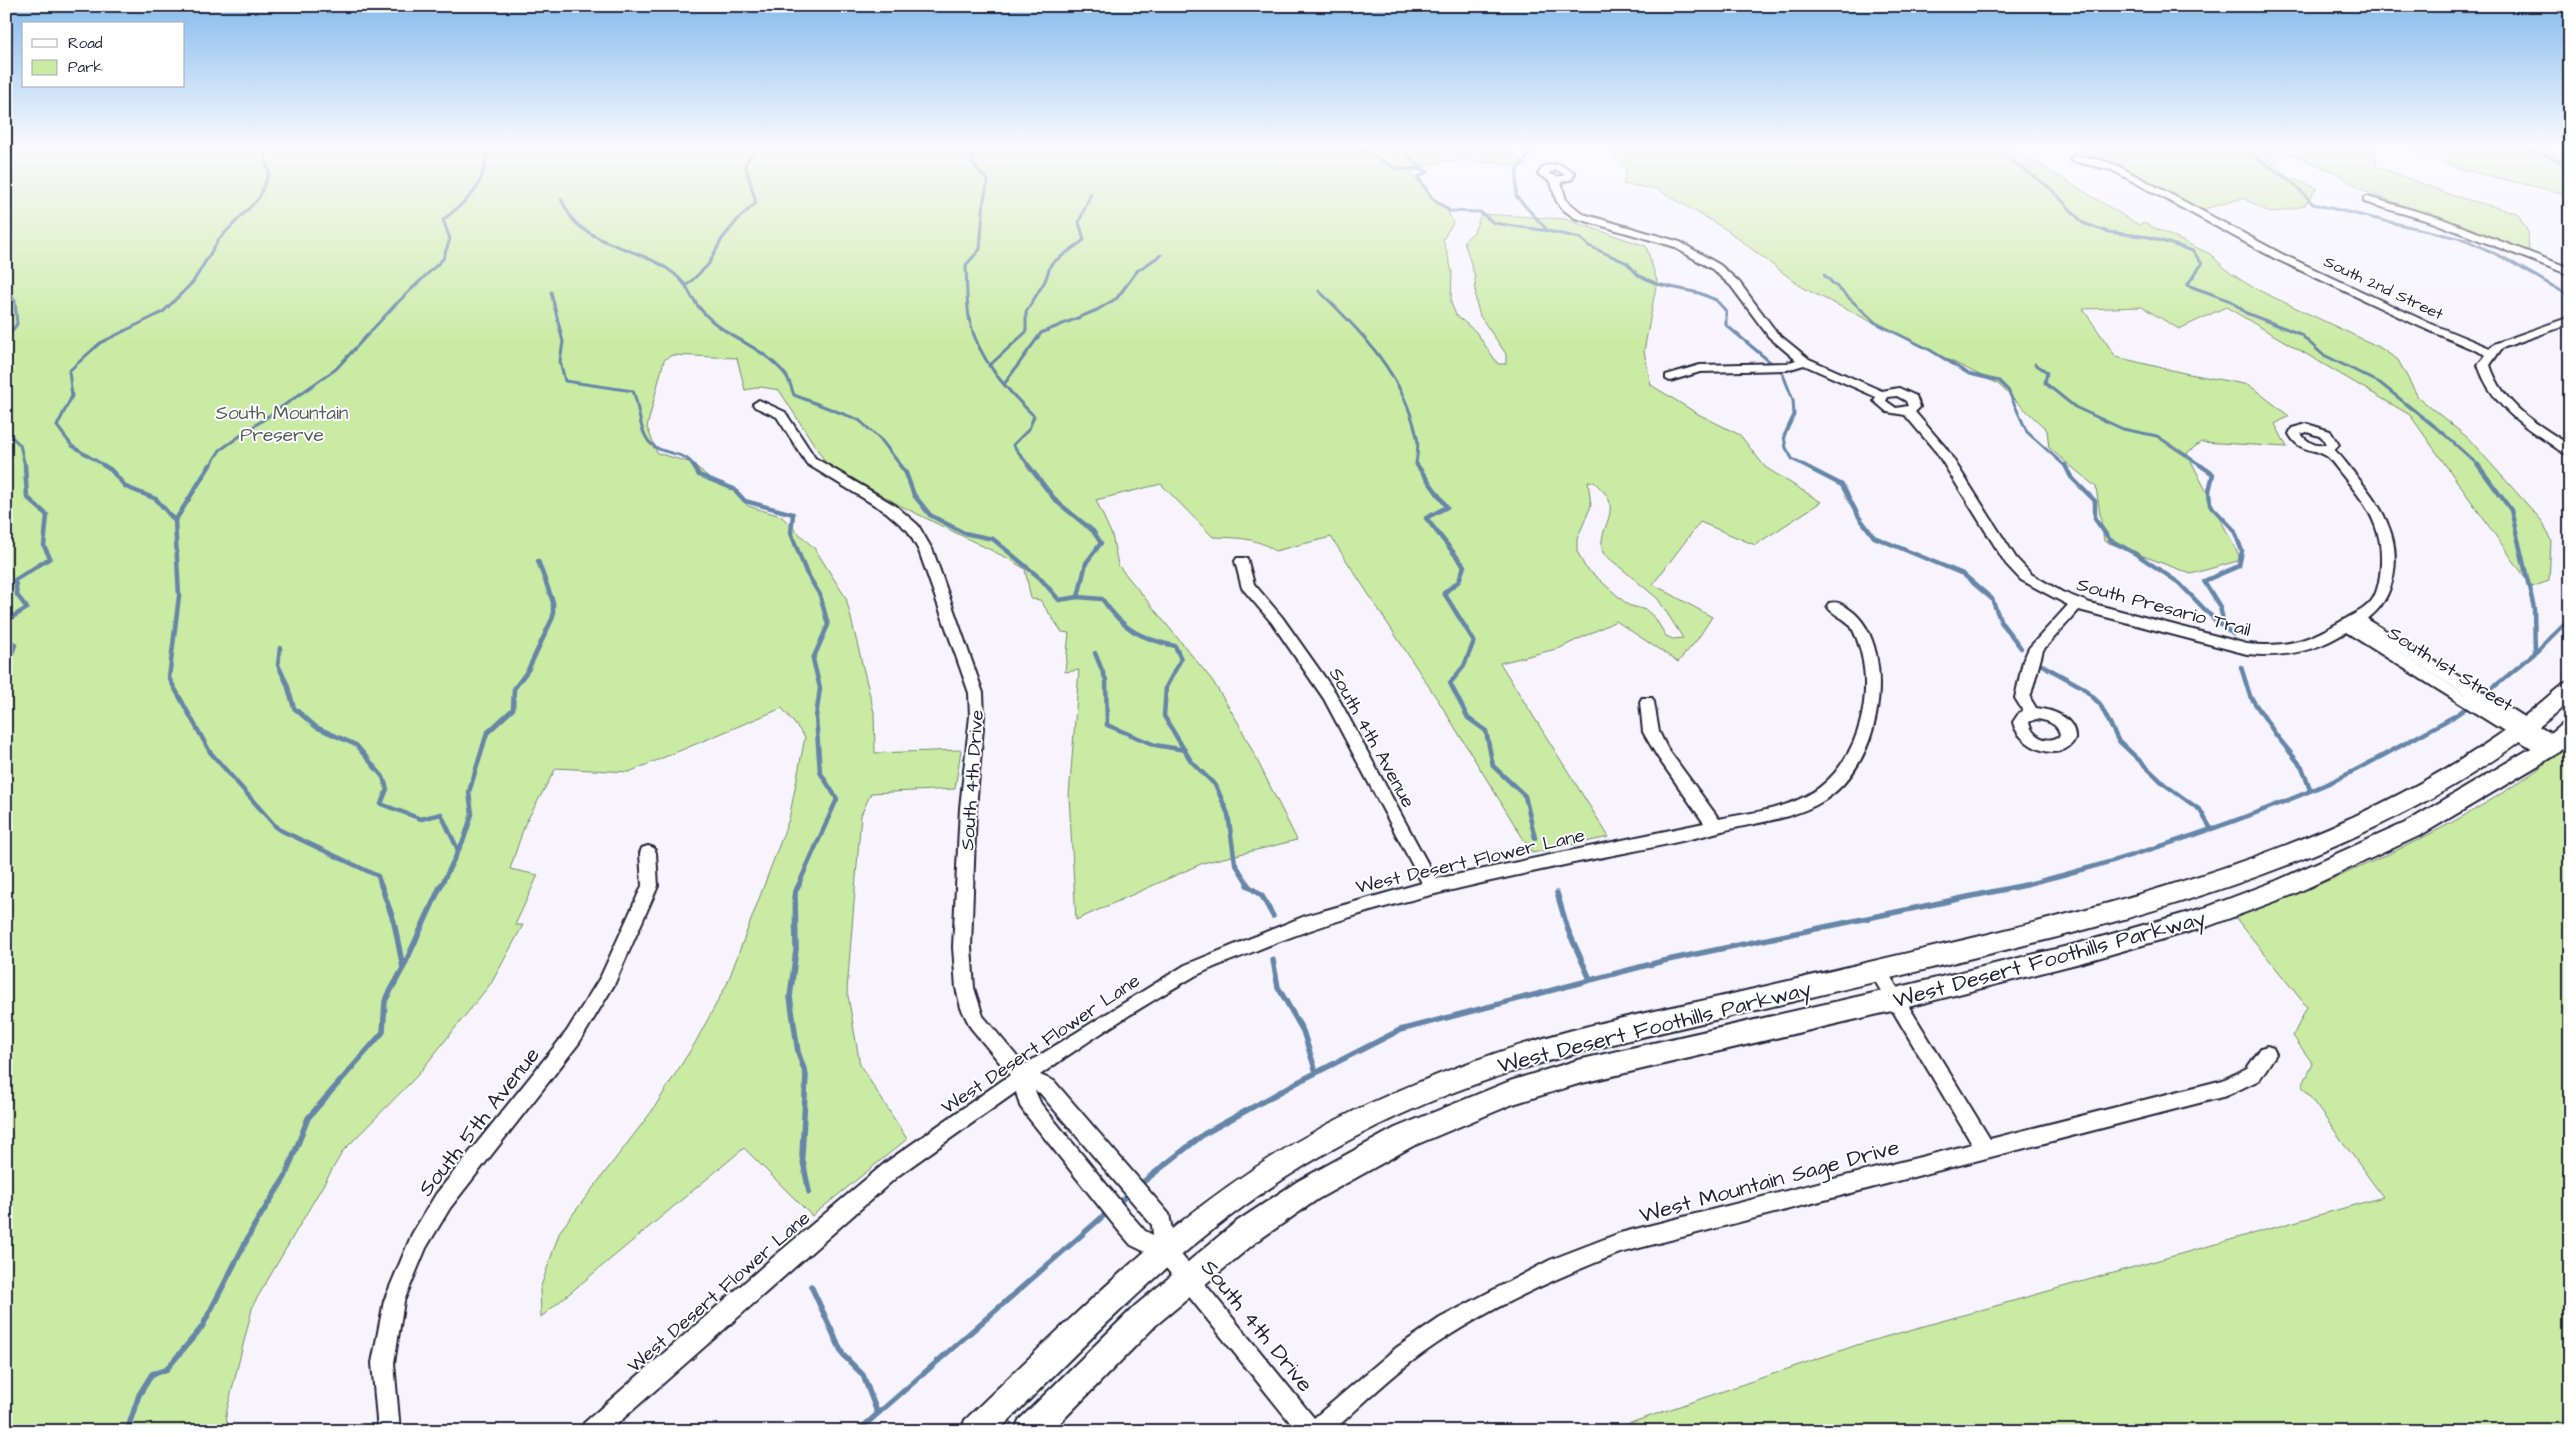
<svg xmlns="http://www.w3.org/2000/svg" width="2576" height="1437" viewBox="0 0 2576 1437" font-family="'Architects Daughter',sans-serif">
<style>
.green{fill:#caeba3;stroke:#76866f;fill-rule:evenodd}
.lines{fill:none;stroke-linecap:round;stroke-linejoin:round}
.stream-far2{stroke:#6686a8;stroke-width:3}
.stream-far1{stroke:#6686a8;stroke-width:4.5}
.stream{stroke:#6686a8;stroke-width:5.5}
.street-casing{stroke:#22223b;stroke-width:4}
.secondary-casing{stroke:#22223b;stroke-width:4}
.street{fill:#fff;fill-rule:evenodd}
.secondary{fill:#fff;fill-rule:evenodd}
.labels{text-anchor:middle;stroke-width:4;stroke-linejoin:round;paint-order:stroke}
.far-street-label{font-size:16px;fill:#22223b;stroke:#fff}
.park-label{font-size:19px;fill:#545e5a;stroke:#fff}
.street-label{font-size:19px;fill:#22223b;stroke:#fff}
.near-street-label{font-size:22px;fill:#22223b;stroke:#fff}
</style>
<rect width="100%" height="100%" fill="#f7f4fe"/>
<filter id="ink" filterUnits="userSpaceOnUse"><feTurbulence type="fractalNoise" baseFrequency=".02" numOctaves="2"/><feDisplacementMap in="SourceGraphic" scale="10" xChannelSelector="R" yChannelSelector="G"/><feConvolveMatrix kernelMatrix="1 2 1 2 8 2 1 2 1" color-interpolation-filters="sRGB"/></filter>
<g filter="url(#ink)">
<!-- green -->
<path class="green" d="M 6,147 L 1522,147 L 1511,150 L 1527,166 L 1472,161 L 1446,161 L 1408,169 L 1437,204 L 1446,207 L 1453,223 L 1443,239 L 1452,271 L 1451,303 L 1456,315 L 1476,332 L 1498,364 L 1506,364 L 1506,354 L 1480,316 L 1476,302 L 1475,277 L 1464,241 L 1474,232 L 1481,214 L 1565,219 L 1646,246 L 1657,281 L 1644,351 L 1651,385 L 1698,414 L 1740,435 L 1765,467 L 1821,502 L 1755,545 L 1700,522 L 1653,584 L 1712,617 L 1697,640 L 1678,662 L 1616,621 L 1560,648 L 1500,663 L 1609,837 L 1532,853 L 1441,705 L 1331,537 L 1275,551 C 1256,537 1236,538 1213,537 L 1161,484 L 1096,500 L 1112,535 L 1118,565 L 1212,680 L 1239,724 L 1297,840 L 1203,863 L 1076,920 L 1069,796 L 1079,670 L 1065,672 L 1069,633 L 1062,632 L 1040,600 L 1031,599 L 1025,569 L 1009,559 L 901,506 L 826,463 L 779,390 L 761,387 L 745,390 L 737,358 L 672,355 L 664,360 L 647,427 L 657,453 L 692,463 L 713,481 L 736,491 L 748,506 L 781,516 L 815,549 L 846,598 L 874,712 L 875,753 L 961,750 L 955,789 L 871,793 L 861,815 L 847,990 L 860,1065 L 907,1139 L 812,1216 L 744,1148 L 541,1317 L 540,1289 L 560,1231 L 652,1111 L 695,1043 L 727,984 L 789,819 L 805,737 L 782,708 L 629,772 L 556,768 L 525,824 L 510,869 L 538,875 L 515,925 L 523,925 L 492,982 L 416,1077 L 343,1151 L 253,1305 L 226,1414 L 228,1431 L 6,1431 ZM 1588,481 L 1594,482 C 1599,487 1607,494 1609,500 C 1615,519 1597,532 1603,553 L 1658,599 L 1683,638 L 1673,639 L 1666,636 L 1655,618 L 1646,610 L 1628,605 L 1585,567 L 1577,551 L 1577,539 L 1591,506 Z
M 1608,147 L 1920,147 L 1938,148 L 1938,147 L 2002,147 L 2030,159 L 2139,225 L 2144,223 L 2210,254 L 2230,273 L 2254,288 L 2379,347 L 2398,360 L 2418,397 L 2468,438 L 2542,521 L 2551,541 L 2549,581 L 2532,587 L 2410,415 L 2226,307 L 2179,329 L 2142,307 L 2083,309 L 2116,357 L 2184,373 L 2249,385 L 2289,416 L 2275,424 L 2287,447 L 2201,442 L 2187,453 L 2241,560 L 2191,574 L 2104,541 L 2096,487 L 2049,448 L 2047,430 L 1998,384 L 1803,288 L 1727,230 L 1657,189 L 1623,184 L 1627,170 Z
M 2076,147 L 2376,147 L 2376,166 L 2454,196 L 2517,213 L 2528,232 L 2529,252 L 2364,191 L 2336,173 L 2287,152 L 2273,164 L 2289,177 L 2317,188 L 2304,206 L 2271,213 L 2243,198 L 2201,210 Z
M 2401,147 L 2553,147 L 2546,148 L 2570,161 L 2570,195 L 2461,169 Z
M 2570,745 L 2570,1431 L 1607,1431 L 1860,1344 L 2383,1197 L 2302,1086 L 2313,1064 L 2293,1036 L 2307,1007 L 2235,917 C 2351,874 2473,823 2570,745 Z"/>
<g class="lines">
<!-- stream-far2 -->
<path class="stream-far2" d="M 757,147 L 745,164 L 756,203 L 740,217 L 722,239 L 708,265 L 686,286 C 711,339 753,336 785,374 C 790,380 791,388 794,395 L 859,420 L 882,441 L 901,466
M 969,147 L 974,151 L 972,163 L 988,181 L 984,199 L 980,249 L 966,265 C 967,284 966,304 970,322 C 979,360 1007,390 1034,416 L 1029,429 L 1013,445 L 1029,466
M 1359,147 L 1396,169 L 1420,169 L 1428,172 L 1418,177 L 1432,198 L 1450,211 L 1480,212 L 1494,223 L 1548,231
M 1399,147 L 1423,169
M 1529,147 L 1529,155 L 1517,170 L 1516,196 L 1548,231 L 1580,238 L 1589,246 L 1627,263 L 1638,275 L 1657,284 L 1699,293 L 1716,300 L 1726,311 L 1726,325 L 1782,372 L 1793,400 L 1794,415 L 1784,436 L 1786,448 L 1793,460 L 1806,466
M 1993,147 L 2050,188 L 2083,223 L 2108,232 L 2149,237 L 2193,251 L 2202,264 L 2187,285 L 2231,301 L 2246,313 L 2300,334 L 2322,354 L 2380,383 L 2445,435 L 2479,466
M 2241,147 L 2293,183 L 2313,204 L 2466,240 L 2504,258 L 2570,296
M 2525,147 L 2560,161 L 2570,171
M 561,199 C 566,208 570,219 578,225 C 611,252 659,251 686,286
M 1824,275 L 1876,323 L 1930,350 L 1969,374 L 1999,381 L 2008,390 L 2027,432 L 2065,466
M 6,287 L 15,301 L 17,324 L 6,339
M 1319,291 C 1363,333 1404,376 1417,437 C 1419,445 1417,456 1416,464 L 1418,466
M 551,292 L 563,342 L 560,361 L 565,381 L 633,391 C 640,407 638,429 650,443 C 662,456 684,450 694,466
M 2035,364 L 2047,372 L 2045,383 L 2075,407 L 2123,429 L 2157,436 L 2202,466
M 989,366 L 1026,332 L 1026,312 L 1045,281 L 1051,264 L 1084,240 L 1079,222 L 1091,193
M 1005,383 L 1041,333 L 1097,310 L 1117,298 L 1137,271 L 1161,255
M 6,431 L 20,445 L 25,466
M 105,466 L 72,446 L 57,426 L 72,396 L 69,371 L 100,343 L 163,312 L 193,282 L 219,239 L 259,198 L 269,173 L 263,147
M 210,466 L 220,450 L 336,369 L 395,305 L 443,259 L 450,239 L 443,220 C 473,195 484,189 487,147"/>
<!-- stream-far1 -->
<path class="stream-far1" d="M 103,465 L 111,470 L 126,487 L 156,499 L 175,521
M 210,465 L 175,521 L 179,596 L 169,678 L 210,752 L 278,829 L 378,876 L 381,886
M 693,465 L 699,475 L 734,489 L 745,501 L 793,514 L 791,533 L 806,572 L 820,595 L 828,625 L 813,659 L 820,688 L 816,717 L 820,772 L 837,799 L 798,886
M 900,465 L 906,473 L 914,495 L 930,515 L 964,533 L 993,539 L 1040,578 L 1059,600 L 1078,597
M 1028,465 L 1056,501 L 1093,531 L 1101,543 L 1086,563 L 1078,597 L 1102,599 C 1124,630 1139,638 1175,646 L 1181,659 L 1166,687 L 1164,716 L 1191,761 L 1216,786 L 1228,814 L 1235,863 L 1249,886
M 1417,465 L 1447,507 L 1426,518 L 1464,566 L 1459,581 L 1444,593 L 1474,641 L 1464,666 L 1450,683 L 1468,718 L 1486,731 L 1493,766 L 1525,796 L 1535,838
M 1803,465 L 1842,485 L 1859,517 L 1874,537 L 1963,574 L 1992,599 L 2001,622 L 2021,648
M 2065,465 L 2071,477 L 2095,501 L 2095,519 L 2110,540 L 2136,554 L 2179,583 L 2216,621 L 2233,634
M 2200,465 L 2213,474 L 2209,491 L 2210,505 L 2234,530 L 2242,551 L 2239,566 L 2204,581 L 2220,607 L 2225,628
M 2478,465 L 2511,510 L 2534,608 L 2535,653
M 6,621 L 27,608 L 17,595 L 15,580 L 50,558 L 44,546 L 47,515 L 27,497 L 25,465
M 6,637 L 15,645 L 6,669
M 280,648 L 278,665 L 287,684 L 294,708 L 316,727 L 356,745 L 383,777 L 387,789 L 381,804 L 421,819 L 441,814 L 458,850
M 1095,653 L 1106,680 L 1107,725 L 1155,745 L 1185,750
M 2042,665 L 2082,687 L 2100,704 L 2118,740 L 2164,784 L 2200,810 L 2211,829
M 2241,667 L 2250,696 L 2276,735 L 2302,767 L 2310,790
M 2482,697 L 2535,653 L 2570,618
M 441,886 L 464,839 L 472,814 L 469,792 L 487,733 L 513,709 L 514,689 L 528,670 L 553,617 L 553,602 L 538,561
M 2020,886 C 2125,860 2230,826 2329,783 C 2371,764 2412,739 2453,717 L 2472,704"/>
<!-- stream -->
<path class="stream" d="M 799,885 L 795,892 L 796,950 L 790,997 L 798,1052 L 806,1075 L 802,1156 L 809,1192
M 1247,885 L 1262,896 L 1273,916
M 1557,893 L 1568,930 L 1590,979
M 1273,960 L 1278,987 L 1303,1031 L 1316,1072
M 403,968 L 441,885
M 1138,1186 L 1204,1134 L 1298,1082 L 1400,1030 L 1663,961 L 2025,885
M 1117,1204 L 1130,1193
M 811,1286 L 843,1355 L 863,1375 L 877,1412
M 127,1431 L 139,1395 L 152,1374 L 166,1370 L 202,1327 L 254,1226 L 285,1177 L 308,1118 L 383,1032 L 385,1001 L 403,968 L 394,922 L 381,885
M 858,1431 L 1109,1211"/>
<defs>
<path id="street" d="M 2075,156 L 2101,160 L 2118,166 L 2282,254 L 2429,323 L 2490,348 L 2494,344 L 2570,317 L 2570,324 L 2502,348 L 2490,365 C 2503,405 2536,424 2570,445 L 2570,455 C 2561,453 2554,446 2546,441 C 2516,421 2490,401 2478,365 L 2486,355 L 2421,327 L 2274,258 L 2112,170 L 2072,161 L 2070,159 Z
M 1559,164 L 1575,173 L 1572,179 L 1561,182 L 1566,200 L 1583,214 L 1680,242 L 1720,265 L 1739,282 L 1777,333 L 1809,359 L 1882,391 L 1899,388 L 1916,396 L 1920,407 L 1915,412 L 1946,448 L 2016,558 L 2031,574 L 2062,592 L 2090,603 L 2247,644 C 2290,648 2310,640 2347,618 C 2356,613 2369,607 2374,597 C 2382,581 2383,551 2378,534 C 2370,504 2346,481 2329,458 C 2315,446 2301,455 2289,434 L 2292,428 L 2307,424 L 2330,431 L 2339,445 L 2334,450 C 2342,456 2348,466 2354,473 C 2367,489 2381,506 2388,525 C 2401,555 2396,599 2367,619 L 2559,739 L 2562,743 L 2559,747 L 2553,748 L 2551,754 L 2541,754 L 2346,632 C 2315,652 2283,658 2247,654 L 2079,610 L 2043,650 L 2030,698 L 2036,708 C 2054,710 2076,718 2075,739 C 2060,766 2018,746 2013,722 L 2019,713 L 2023,711 L 2015,698 L 2023,661 L 2029,648 L 2068,605 L 2021,580 L 2006,564 L 1937,453 L 1905,415 L 1887,412 L 1874,401 L 1876,397 L 1804,365 L 1787,370 L 1700,372 L 1670,381 L 1666,379 L 1666,375 L 1700,365 L 1787,363 L 1796,360 L 1769,337 L 1731,286 L 1712,269 L 1672,246 L 1575,218 L 1561,208 L 1556,200 L 1551,182 L 1538,174 L 1544,166 ZM 1557,170 L 1565,175 L 1557,177 L 1548,173 ZM 1897,396 L 1906,401 L 1908,406 L 1896,408 L 1886,401 L 1888,397 ZM 2307,432 L 2322,437 L 2326,444 C 2317,448 2307,442 2301,434 ZM 2357,625 L 2469,697 L 2463,693 ZM 2036,719 C 2047,720 2059,724 2060,736 C 2047,745 2031,736 2029,722 Z
M 2368,197 L 2440,218 L 2570,268 L 2570,275 L 2432,222 L 2364,202 L 2364,198 Z
M 759,400 L 785,412 L 815,458 L 896,506 L 918,525 L 933,551 L 983,693 L 984,716 L 976,808 L 971,947 L 974,988 L 983,1016 L 1024,1065 L 1185,965 L 1305,916 L 1422,883 L 1324,699 L 1272,623 L 1242,588 L 1235,561 L 1237,558 L 1247,558 L 1254,584 L 1282,617 L 1335,692 L 1436,879 L 1704,823 L 1657,756 L 1643,732 L 1640,702 L 1642,698 L 1652,698 L 1654,702 L 1659,732 L 1667,748 L 1719,819 C 1749,813 1781,810 1808,795 C 1862,765 1880,682 1852,628 C 1847,618 1833,616 1827,606 L 1829,603 C 1837,601 1842,604 1849,609 C 1864,619 1872,636 1876,654 C 1887,707 1868,778 1816,805 C 1787,820 1754,823 1722,831 C 1672,845 1620,853 1569,864 C 1462,887 1356,909 1255,951 C 1236,959 1214,966 1195,976 C 1142,1006 1089,1040 1040,1075 L 1054,1081 L 1169,1214 L 1175,1247 L 1314,1418 L 1396,1348 L 1440,1318 L 1550,1260 L 1620,1233 L 1972,1144 L 1872,976 L 1869,971 L 1872,966 L 1878,964 L 1884,966 L 1990,1139 L 2223,1080 L 2247,1068 L 2261,1048 L 2267,1046 L 2273,1048 L 2276,1054 L 2259,1080 L 2226,1096 L 1620,1253 C 1550,1280 1470,1316 1410,1363 C 1383,1384 1358,1408 1333,1431 L 1297,1431 L 1158,1258 L 1131,1245 L 1118,1230 L 1027,1116 L 1020,1106 L 1016,1092 L 899,1175 L 609,1431 L 581,1431 L 584,1423 L 770,1260 L 885,1163 L 1010,1075 L 971,1028 L 961,1008 L 956,988 L 953,947 L 960,808 L 970,716 L 969,693 L 919,551 L 908,531 L 886,512 L 807,464 L 777,417 L 755,407 L 753,404 ZM 1035,1091 L 1040,1093 L 1152,1225 L 1153,1235 L 1145,1231 L 1132,1216 L 1041,1104 Z
M 648,846 L 654,848 L 656,853 L 658,886 L 614,985 L 579,1043 L 450,1208 L 426,1248 L 404,1301 L 394,1363 L 400,1431 L 378,1431 L 372,1363 L 384,1301 L 412,1234 L 436,1194 L 567,1031 L 601,976 L 642,886 L 640,853 L 642,848 Z"/>
<path id="secondary" d="M 2570,681 L 2570,701 C 2405,847 2173,910 1964,960 C 1884,980 1803,999 1723,1018 C 1630,1040 1538,1059 1449,1094 C 1378,1122 1309,1159 1247,1204 C 1156,1269 1078,1352 998,1431 L 961,1431 L 965,1420 C 1099,1291 1216,1169 1391,1094 C 1449,1069 1509,1047 1569,1031 C 1622,1017 1675,1007 1728,995 C 1807,977 1885,958 1964,940 C 2155,894 2353,841 2514,724 C 2531,712 2547,697 2563,684 Z
M 2570,722 L 2570,742 L 2554,756 L 2421,835 L 2292,895 L 2209,926 L 2080,963 L 1896,1010 L 1578,1084 L 1513,1104 L 1413,1146 L 1318,1199 L 1256,1242 L 1156,1325 L 1052,1431 L 1015,1431 L 1019,1420 L 1136,1305 L 1236,1222 L 1298,1181 L 1395,1128 L 1510,1081 L 1578,1060 L 1896,988 L 2080,943 L 2207,907 L 2276,881 L 2405,823 L 2538,744 L 2562,724 Z"/>
</defs>
<!-- street casing -->
<use href="#street" class="street-casing"/>
<!-- secondary casing -->
<use href="#secondary" class="secondary-casing"/>
<!-- street -->
<use href="#street" class="street"/>
<!-- secondary -->
<use href="#secondary" class="secondary"/>
</g>
</g>
<!-- sky -->
<linearGradient id="sky" x2="0" y2="1"><stop stop-color="#86bcec"/><stop offset="0.42" stop-color="#fbfaff"/><stop offset="1" stop-color="#fbfaff" stop-opacity="0"/></linearGradient>
<rect width="2576" height="348" fill="url(#sky)"/>
<g class="labels">
<!-- far-street labels -->
<g class="far-street-label">
<text transform="translate(2384 287) rotate(25)" y="6">South 2nd Street</text>
</g>
<!-- park labels -->
<g class="park-label">
<text x="282" y="419">South Mountain<tspan x="282" dy="22">Preserve</tspan></text>
</g>
<!-- street labels -->
<g class="street-label">
<text transform="translate(2164 606) rotate(15)" y="7">South Presario Trail</text>
<text transform="translate(2451 668) rotate(32)" y="7">South 1st Street</text>
<text transform="translate(1373 737) rotate(61)" y="7">South 4th Avenue</text>
<text transform="translate(971 780) rotate(-86)" y="7">South 4th Drive</text>
<text transform="translate(1470 860) rotate(-13)" y="7">West Desert Flower Lane</text>
<text transform="translate(1040 1043) rotate(-34)" y="7">West Desert Flower Lane</text>
<text transform="translate(718 1291) rotate(-41)" y="7">West Desert Flower Lane</text>
</g>
<!-- near-street labels -->
<g class="near-street-label">
<text transform="translate(2049 958) rotate(-15)" y="8">West Desert Foothills Parkway</text>
<text transform="translate(1654 1026) rotate(-14)" y="8">West Desert Foothills Parkway</text>
<text transform="translate(478 1121) rotate(-52)" y="8">South 5th Avenue</text>
<text transform="translate(1769 1180) rotate(-15)" y="8">West Mountain Sage Drive</text>
<text transform="translate(1258 1325) rotate(51)" y="8">South 4th Drive</text>
</g>
</g>
<!-- margin -->
<rect width="2576" height="1437" fill="none" stroke="#fff" stroke-width="25"/>
<rect x="12" y="12" width="2551" height="1412" fill="none" stroke="#22223b" stroke-width="2" filter="url(#ink)"/>
<!-- legend -->
<rect x="22" y="22" width="162" height="65" fill="#ffffff" stroke="#a7a7b1"/>
<rect x="32" y="39" width="25" height="8" fill="#ffffff" stroke="#a7a7b1"/>
<text x="68" y="48" font-size="15" fill="#22223b">Road</text>
<rect x="32" y="60" width="25" height="15" fill="#caeba3" stroke="#a7a7b1"/>
<text x="68" y="72" font-size="15" fill="#22223b">Park</text>
</svg>
